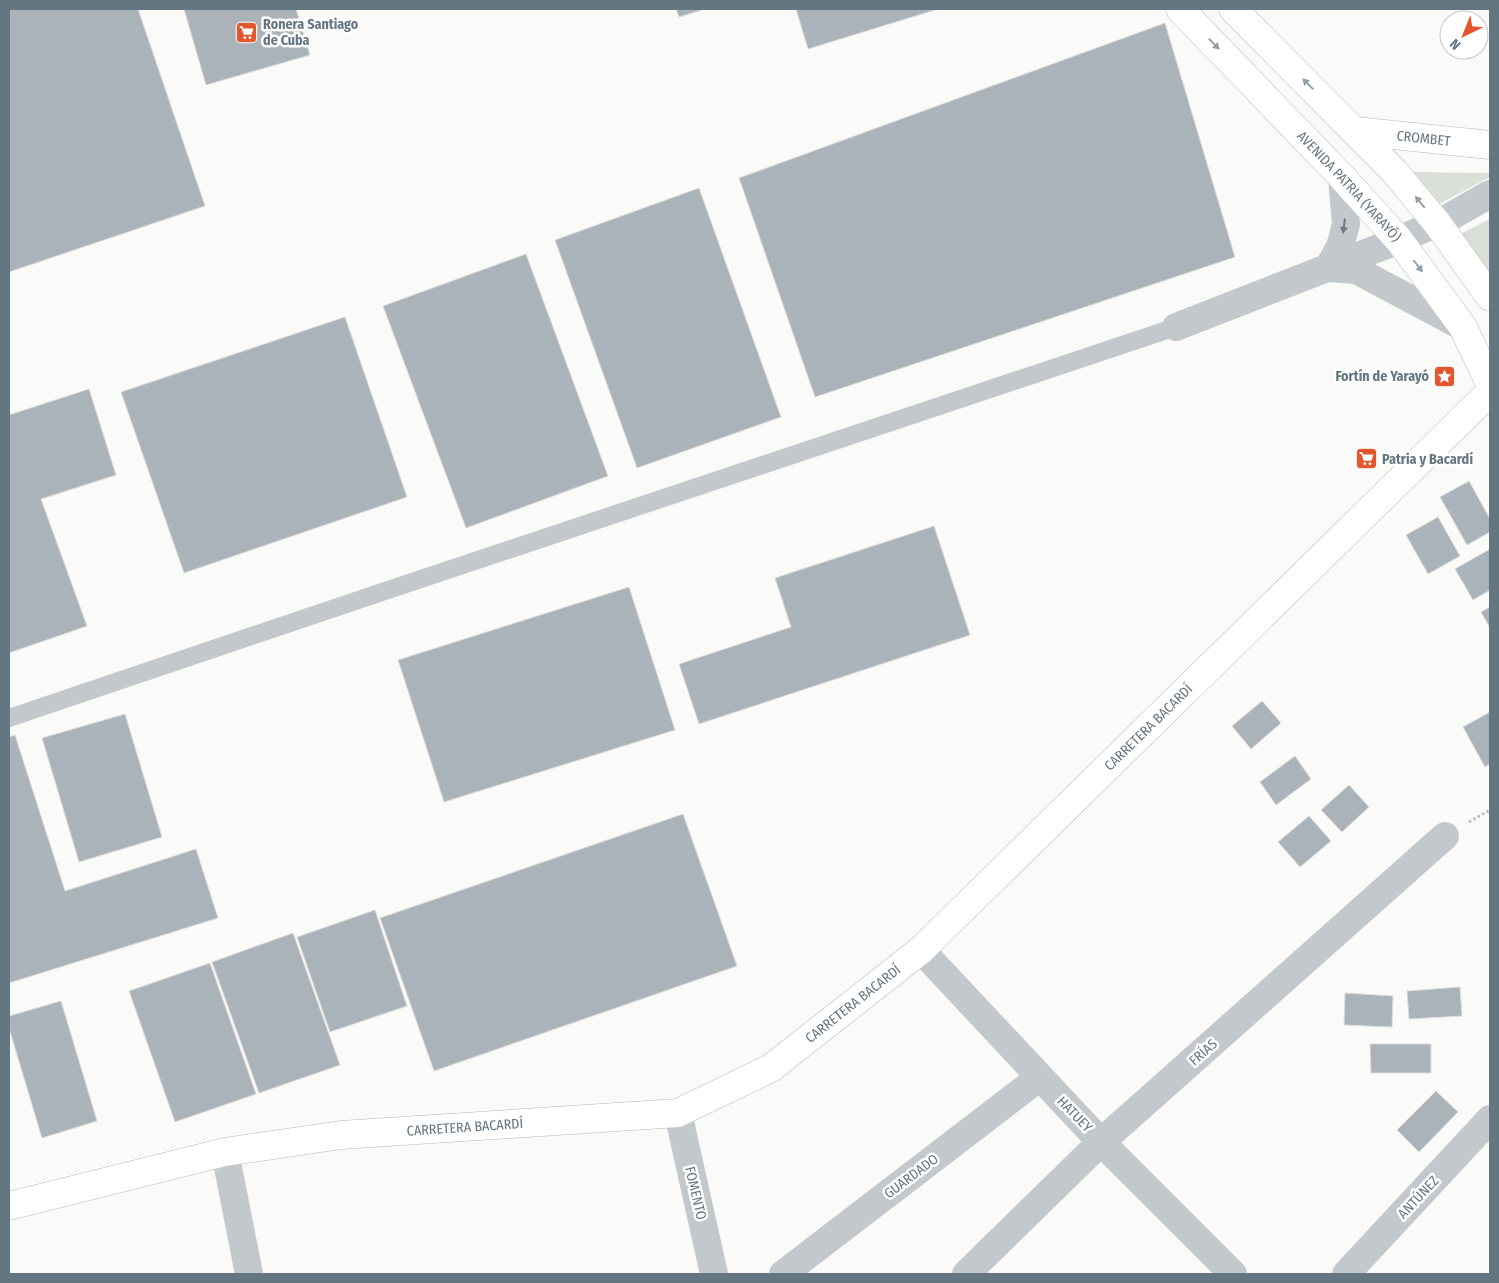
<svg xmlns="http://www.w3.org/2000/svg" width="1499" height="1283" viewBox="0 0 1499 1283" font-family="'Fira Sans Condensed',sans-serif">
<style>
.green{fill:#dadfd7}
.building{fill:#aab3b9;stroke:#dcdcda}
.lines{fill:none;stroke-linecap:round;stroke-linejoin:round}
.secondary-casing{stroke:#b3babf;stroke-width:29}
.primary-casing{stroke:#b5babe;stroke-width:29}
.path{stroke:#bbbfc2;stroke-width:3;stroke-dasharray:2.5 2.5;stroke-linecap:butt}
.lane{stroke:#c3c8cc;stroke-width:18}
.street{stroke:#c3c8cc;stroke-width:28}
.secondary{stroke:#fff;stroke-width:28}
.primary{stroke:#fff;stroke-width:28}
.oneway{fill:#939fa8}
.oneway2{fill:#6a7a87}
.labels{text-anchor:middle;stroke-width:5;stroke-linejoin:round;paint-order:stroke}
.poi-label{font-size:14px;font-weight:bold;fill:#657683;stroke:#fff;text-anchor:start}
.street-label{font-size:14px;fill:#657683;stroke:#fff}
</style>
<rect width="100%" height="100%" fill="#fafaf8"/>
<!-- green -->
<path class="green" d="M 1411,172 L 1490,173 L 1490,177 L 1437,205 Z
M 1490,219 L 1490,274 L 1460,234 Z"/>
<!-- building -->
<path class="building" d="M 12,9 L 138,9 L 205,206 L 9,272 L 9,10 Z
M 184,9 L 296,9 L 310,55 L 206,85 Z
M 676,9 L 705,9 L 679,17 Z
M 796,9 L 938,9 L 808,49 Z
M 1165,23 L 1235,257 L 815,397 L 739,178 Z
M 699,188 L 781,417 L 637,468 L 555,240 Z
M 526,254 L 608,476 L 466,528 L 383,306 Z
M 345,317 L 407,497 L 184,573 L 121,392 Z
M 89,389 L 116,475 L 41,499 L 87,626 L 9,653 L 9,415 Z
M 1469,481 L 1490,519 L 1490,532 L 1467,545 L 1440,497 Z
M 1438,517 L 1460,556 L 1428,574 L 1406,535 Z
M 934,526 L 970,635 L 699,724 L 679,664 L 791,627 L 775,578 Z
M 1490,549 L 1490,590 L 1473,600 L 1455,569 Z
M 629,587 L 675,730 L 444,802 L 398,660 Z
M 1490,607 L 1490,628 L 1481,612 Z
M 1262,701 L 1281,723 L 1251,749 L 1232,726 Z
M 1490,712 L 1490,764 L 1485,767 L 1463,727 Z
M 125,714 L 162,837 L 79,862 L 42,738 Z
M 15,735 L 65,891 L 196,849 L 218,918 L 9,983 L 9,737 Z
M 1295,756 L 1311,779 L 1276,805 L 1260,782 Z
M 1349,785 L 1369,807 L 1342,832 L 1321,810 Z
M 683,814 L 737,966 L 434,1071 L 380,918 Z
M 1309,816 L 1331,841 L 1300,867 L 1278,842 Z
M 375,910 L 407,1006 L 330,1032 L 297,937 Z
M 293,933 L 340,1065 L 259,1093 L 212,962 Z
M 210,963 L 256,1094 L 175,1122 L 129,991 Z
M 1460,987 L 1462,1016 L 1409,1019 L 1407,991 Z
M 1345,993 L 1393,996 L 1392,1027 L 1344,1025 Z
M 61,1001 L 97,1121 L 42,1138 L 9,1028 L 9,1016 Z
M 1370,1044 L 1431,1044 L 1431,1073 L 1371,1073 Z
M 1436,1091 L 1458,1112 L 1419,1152 L 1397,1130 Z"/>
<g class="lines">
<defs>
<g id="secondary">
<path id="s1" d="M 1355,131 L 1490,145"/>
<path id="s2" d="M 9,1206 L 225,1152 L 341,1135 L 678,1113 L 771,1068 L 921,950 L 1490,392"/>
</g>
<g id="primary">
<path id="s3" d="M 1180,9 L 1342,177 L 1399,240 L 1463,327 L 1490,384"/>
<path d="M 1233,9 L 1394,171 L 1437,223 L 1490,297"/>
</g>
</defs>
<!-- secondary casing -->
<use href="#secondary" class="secondary-casing"/>
<!-- primary casing -->
<use href="#primary" class="primary-casing"/>
<!-- path -->
<path class="path" d="M 1469,822 L 1490,810"/>
<!-- lane -->
<path class="lane" d="M 9,718 L 391,589 L 1176,327"/>
<!-- street -->
<path class="street" d="M 1342,177 L 1346,224 L 1340,247 L 1328,268 L 1356,270 L 1463,327
M 1176,327 L 1399,240 L 1448,218 L 1490,194
M 921,950 L 1101,1142 L 1233,1274
M 678,1113 L 714,1274
M 225,1152 L 249,1274
M 783,1274 L 1040,1077
M 966,1274 L 1101,1142 L 1445,836
M 1346,1274 L 1490,1119"/>
<!-- secondary -->
<use href="#secondary" class="secondary"/>
<!-- primary -->
<use href="#primary" class="primary"/>
</g>
<!-- one-way arrows -->
<defs><path id="oneway-solid" d="M-6-.8H1V-3.2L6.5 0L1 3.2V.8H-6Z" transform="scale(1.25)"/></defs>
<g class="oneway">
<use href="#oneway-solid" transform="translate(1214 44) rotate(46)"/>
<use href="#oneway-solid" transform="translate(1308 84) rotate(-135)"/>
<use href="#oneway-solid" transform="translate(1420 202) rotate(-129)"/>
<use href="#oneway-solid" transform="translate(1418 266) rotate(53)"/>
</g>
<use class="oneway2" href="#oneway-solid" transform="translate(1344 226) rotate(97)"/>
<!-- icons -->
<defs>
<symbol id="supermarket-square" viewBox="-11 -11 22 22"><rect x="-9" y="-9" width="18" height="18" rx="4" fill="#e4572e" stroke="#fff"/><path d="M-6-5.5h2.5l.6 2H6L4.5 2H-2.5L-4.4-4H-6ZM-1.5 3.2a1.3 1.3 0 1 0 .1 0ZM3 3.2a1.3 1.3 0 1 0 .1 0Z" fill="#fff"/></symbol>
<symbol id="sight-square" viewBox="-11 -11 22 22"><rect x="-9" y="-9" width="18" height="18" rx="4" fill="#e4572e" stroke="#fff"/><path d="M0-6L1.8-2.2L6-1.7L2.9 1.2L3.7 5.4L0 3.3L-3.7 5.4L-2.9 1.2L-6-1.7L-1.8-2.2Z" fill="#fff"/></symbol>
</defs>
<g fill-rule="evenodd">
<use href="#supermarket-square" x="234" y="20" width="25" height="25"/>
<use href="#sight-square" x="1432" y="364" width="25" height="25"/>
<use href="#supermarket-square" x="1354" y="446" width="25" height="25"/>
</g>
<g class="labels">
<!-- poi labels -->
<g class="poi-label">
<text x="263" y="29">Ronera Santiago<tspan x="263" dy="16">de Cuba</tspan></text>
<text x="1429" y="381" text-anchor="end">Fortín de Yarayó</text>
<text x="1382" y="464">Patria y Bacardí</text>
</g>
<!-- street labels -->
<g class="street-label">
<text dy="5" stroke="none"><textPath href="#s1" startOffset="69">CROMBET</textPath></text>
<text dy="5" stroke="none"><textPath href="#s3" startOffset="245">AVENIDA PATRIA (YARAYÓ)</textPath></text>
<text dy="5" stroke="none"><textPath href="#s2" startOffset="1290">CARRETERA BACARDÍ</textPath></text>
<text dy="5" stroke="none"><textPath href="#s2" startOffset="885">CARRETERA BACARDÍ</textPath></text>
<text transform="translate(1203 1052) rotate(-42)" y="5">FRÍAS</text>
<text transform="translate(1075 1114) rotate(46)" y="5">HATUEY</text>
<text dy="5" stroke="none"><textPath href="#s2" startOffset="464">CARRETERA BACARDÍ</textPath></text>
<text transform="translate(911 1176) rotate(-37)" y="5">GUARDADO</text>
<text transform="translate(696 1193) rotate(77)" y="5">FOMENTO</text>
<text transform="translate(1418 1197) rotate(-47)" y="5">ANTÚNEZ</text>
</g>
</g>
<!-- border -->
<rect width="1499" height="1283" fill="none" stroke="#657683" stroke-width="20"/>
<!-- north arrow -->
<g transform="translate(1464 35) rotate(223)"><circle r="24" fill="#ffffff" stroke="#c1c8cd"/>
<path d="M0-4L9 19L0 12L-9 19Z" fill="#e4572e"/>
<text y="-8" font-size="14" font-weight="bold" text-anchor="middle" fill="#657683">N</text>
</g>
</svg>
